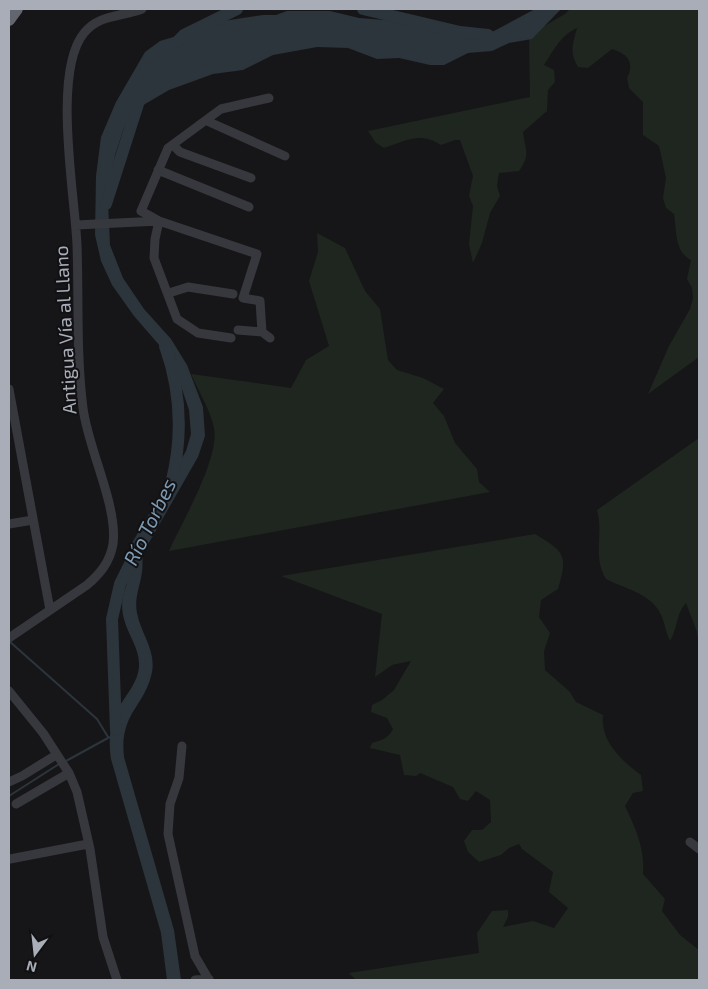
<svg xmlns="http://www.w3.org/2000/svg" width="708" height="989" viewBox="0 0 708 989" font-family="'Exo 2',sans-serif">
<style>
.green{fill:#1e261f}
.water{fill:#2c353c}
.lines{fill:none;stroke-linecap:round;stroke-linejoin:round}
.stream{stroke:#2c353c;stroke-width:2}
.river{stroke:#2c353c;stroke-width:12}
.minor{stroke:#37383d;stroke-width:9}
.highway{stroke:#63666e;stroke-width:12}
.labels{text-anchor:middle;stroke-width:4;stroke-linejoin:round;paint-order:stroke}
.street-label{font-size:19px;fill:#a8adb8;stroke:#111113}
.water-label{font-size:20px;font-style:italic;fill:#7f9bb3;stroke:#111113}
</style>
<rect width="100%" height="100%" fill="#161618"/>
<!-- green -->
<path class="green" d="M 570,9 L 699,9 L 699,357 L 648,394 L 669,346 L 690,309 L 693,298 L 692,288 L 687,279 L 691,260 C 674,251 677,231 674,214 L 666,208 L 663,198 L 666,178 L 659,146 L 643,135 L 643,102 L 629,88 L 627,78 C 635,63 628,54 612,49 L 588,68 L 578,67 C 569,52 573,44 577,28 C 560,36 554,50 544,65 L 554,70 L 555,82 L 548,90 L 547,111 L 523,132 C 525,150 531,154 519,171 L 499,173 L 497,186 L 500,196 L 490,213 L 482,243 L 473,263 L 469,244 L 473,206 L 469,196 L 473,176 L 460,140 L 455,140 L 441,145 C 419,131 406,141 384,148 L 376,143 L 368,131 L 530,97 L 529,35 L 565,14 Z
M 317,233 L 345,248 L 365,291 L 380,309 L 388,360 L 397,370 L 423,378 L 444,389 L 433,403 L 444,416 L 455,443 L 477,469 L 479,482 L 490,492 L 169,551 C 182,522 220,458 214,428 C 211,412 198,390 191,374 L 291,388 L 306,360 L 329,346 L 309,281 L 318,252 Z
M 699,438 L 699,649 L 697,632 L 686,603 C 676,613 678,628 670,641 C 665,631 665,621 659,611 C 647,592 625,589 606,579 C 592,556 604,534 597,510 Z
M 535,534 C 565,552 568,555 558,589 L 541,600 L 539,617 L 550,633 L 544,651 L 545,670 L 570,692 L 576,702 L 603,715 C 600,741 622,761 641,775 L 643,791 L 633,793 L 625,806 C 636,829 645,849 643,874 L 665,899 L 662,911 L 680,935 L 699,950 L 699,980 L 356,980 L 349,973 L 479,953 L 477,933 L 492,911 L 508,910 L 508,917 L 503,927 L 533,921 L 554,928 L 568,908 L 549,892 L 553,872 L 522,849 L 519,844 L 509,848 L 501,855 L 479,862 L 468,852 L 464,841 L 472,830 L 482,830 L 491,822 L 490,800 L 476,791 L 468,801 L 460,799 L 453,787 L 420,773 L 416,776 L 404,775 L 400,755 L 370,748 L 372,743 C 381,740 388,739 393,729 L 387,718 L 371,712 L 372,705 L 382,700 L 394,690 L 411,661 L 392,665 L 375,677 L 382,614 L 281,576 Z"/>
<!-- water -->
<path class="water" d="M 535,9 L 561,9 L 532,39 L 509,43 L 492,51 L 468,53 L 444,65 L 430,65 L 399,58 L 377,59 L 348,48 L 317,47 L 273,55 L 243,70 L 213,74 L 169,90 L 140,107 L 124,128 L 115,155 L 108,203 L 110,245 L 123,278 L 144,309 L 171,339 L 187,365 L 203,407 L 205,436 L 198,457 L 143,553 C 142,559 143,566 142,572 C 140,587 134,598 137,613 C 141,634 156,650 152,672 C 145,707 119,713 124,757 L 174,930 L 181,980 L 167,980 L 161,933 L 111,759 C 109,746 109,730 114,718 C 120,700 138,686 139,666 C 140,649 128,635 124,619 C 118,595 128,590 129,570 C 130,561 129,553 132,543 L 186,451 L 191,434 L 189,410 L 176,371 L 160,346 L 134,316 L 112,285 L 101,261 L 95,235 L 96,176 L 101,137 L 116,102 L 145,52 L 160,41 L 207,27 L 217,22 L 263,15 L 276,15 L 287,11 L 330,11 L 359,18 L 410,22 L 449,32 L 483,34 L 494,31 Z"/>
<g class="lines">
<!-- stream -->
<path class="stream" d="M 9,641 L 97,719 L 108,737 L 112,738
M 66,761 L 108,738
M 9,796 L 59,764"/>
<!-- river -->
<path class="river" d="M 363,9 L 460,32 L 488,35
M 178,41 L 184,35 L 237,9
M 106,204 L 139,101
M 165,346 C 181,391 183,438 171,484
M 116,730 L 112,619 L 120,584 L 137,550"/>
<!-- minor -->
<path class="minor" d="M 207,121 L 285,156
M 173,145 L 180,152 L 251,178
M 158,170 L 249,207
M 76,225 L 159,221 L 155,239 L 154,258 L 177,319 L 198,333 L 231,338
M 169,293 L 188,287 L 233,294
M 238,330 L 262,332 L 270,338
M 262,332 L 260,301 L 243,298 L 257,254 L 159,221 L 141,211 L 168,148 L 221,109 L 269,98
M 9,389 L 50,610
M 9,524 L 33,520
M 9,638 L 87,585 C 100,574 110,562 113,544 C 118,506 88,449 83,408 C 76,354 79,299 77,245 C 75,196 52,72 84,33 C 99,14 122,17 142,9
M 9,691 L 43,733 L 69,773 L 77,792 L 90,849 L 103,937 L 117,980
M 182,746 L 179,778 L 170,804 L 168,834 L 195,956 L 209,980
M 9,782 L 22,776 L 56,755
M 16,804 L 69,773
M 690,842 L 699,849
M 10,859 L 88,844
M 195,980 L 209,979"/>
<!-- highway -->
<path class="highway" d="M 9,20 L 17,9"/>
</g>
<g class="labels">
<!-- street labels -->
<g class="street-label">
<text transform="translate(65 330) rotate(-93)" y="7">Antigua Vía al Llano</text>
</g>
<!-- water labels -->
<g class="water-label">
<text transform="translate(150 522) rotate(-64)" y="7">Río Torbes</text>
</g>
</g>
<!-- border -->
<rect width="708" height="989" fill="none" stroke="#a8adb8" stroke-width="20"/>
<!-- north arrow -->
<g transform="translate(35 954) rotate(195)" stroke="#111113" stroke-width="4" paint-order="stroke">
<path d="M0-4L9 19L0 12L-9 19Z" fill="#a8adb8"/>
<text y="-8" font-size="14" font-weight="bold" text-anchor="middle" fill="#a8adb8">N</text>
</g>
</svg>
